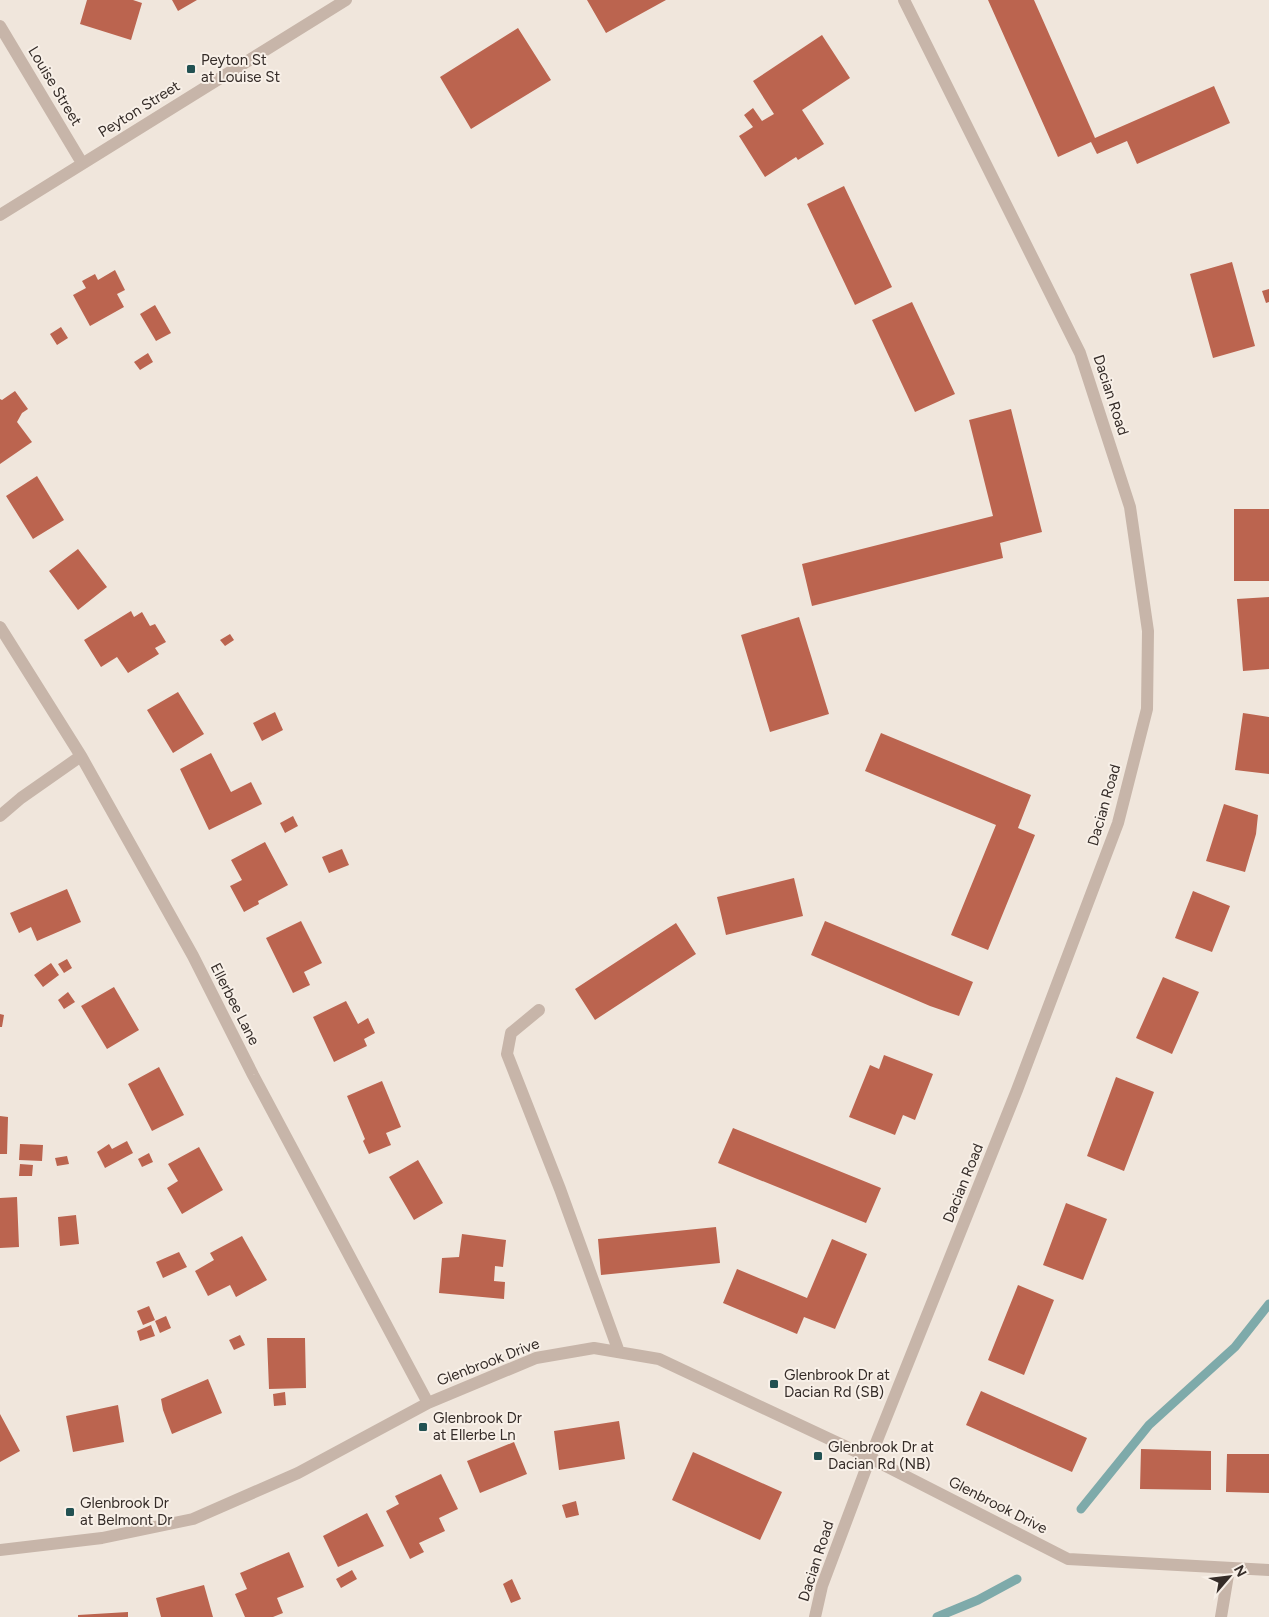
<svg xmlns="http://www.w3.org/2000/svg" width="1269" height="1617" viewBox="0 0 1269 1617" font-family="Figtree,sans-serif">
<style>
.lines{fill:none;stroke-linecap:round;stroke-linejoin:round}
.stream{stroke:#7eaaaa;stroke-width:9}
.building{fill:#bb644f}
.minor{stroke:#c7b5a9;stroke-width:12}
.poi-dot{fill:#225152;stroke:#f8f0e8;stroke-width:2}
.labels{text-anchor:middle;stroke-width:4;stroke-linejoin:round;paint-order:stroke}
.poi-label{font-size:15px;fill:#352c28;stroke:#f8f0e8;text-anchor:start}
.street-label{font-size:15px;fill:#352c28;stroke:#f8f0e8}
</style>
<rect width="100%" height="100%" fill="#f0e6dc"/>
<g class="lines">
<!-- stream -->
<path class="stream" d="M 1081,1509 L 1149,1425 L 1235,1347 L 1269,1304
M 937,1617 L 978,1600 L 1017,1579"/>
</g>
<!-- building -->
<path class="building" d="M 87,0 L 133,0 L 142,3 L 131,40 L 80,24 Z
M 172,0 L 197,0 L 178,11 Z
M 587,0 L 666,0 L 606,33 Z
M 988,0 L 1034,0 L 1095,138 L 1214,86 L 1230,123 L 1137,164 L 1127,141 L 1097,154 L 1091,142 L 1058,157 Z
M 518,28 L 551,80 L 471,129 L 440,77 Z
M 822,35 L 850,78 L 802,110 L 824,144 L 798,160 L 796,157 L 765,177 L 739,136 L 753,127 L 744,115 L 753,108 L 762,121 L 774,114 L 753,81 Z
M 844,186 L 892,287 L 855,305 L 807,204 Z
M 1232,262 L 1255,346 L 1213,358 L 1190,274 Z
M 115,270 L 125,290 L 117,294 L 124,307 L 90,326 L 73,295 L 86,288 L 82,281 L 95,274 L 98,280 Z
M 1269,289 L 1269,302 L 1266,303 L 1262,291 Z
M 912,302 L 955,394 L 915,412 L 872,320 Z
M 155,305 L 171,333 L 156,341 L 140,314 Z
M 61,327 L 68,338 L 57,345 L 50,334 Z
M 148,353 L 153,362 L 140,370 L 134,362 Z
M 15,391 L 28,409 L 22,413 L 17,422 L 32,442 L 0,464 L 0,399 L 2,400 Z
M 1011,409 L 1042,532 L 1000,543 L 1003,558 L 812,606 L 802,564 L 993,516 L 969,420 Z
M 37,476 L 64,520 L 33,539 L 6,496 Z
M 1234,509 L 1269,509 L 1269,581 L 1234,581 Z
M 78,549 L 107,587 L 78,610 L 49,571 Z
M 1269,597 L 1269,669 L 1243,671 L 1237,599 Z
M 131,611 L 134,617 L 142,612 L 150,626 L 155,624 L 166,642 L 155,648 L 159,654 L 128,673 L 117,657 L 101,667 L 84,640 Z
M 799,617 L 829,714 L 770,732 L 741,635 Z
M 230,634 L 234,640 L 225,646 L 220,640 Z
M 178,692 L 204,734 L 173,753 L 147,710 Z
M 275,712 L 283,730 L 262,741 L 253,723 Z
M 1243,713 L 1269,717 L 1269,774 L 1235,770 Z
M 881,733 L 1031,795 L 1018,828 L 1035,835 L 988,950 L 951,935 L 996,825 L 865,771 Z
M 211,753 L 231,792 L 251,782 L 262,804 L 209,830 L 180,769 Z
M 1224,804 L 1258,815 L 1256,834 L 1245,872 L 1206,861 Z
M 293,816 L 298,826 L 285,833 L 280,823 Z
M 265,842 L 288,885 L 258,901 L 259,904 L 244,912 L 230,886 L 242,880 L 231,860 Z
M 342,849 L 349,865 L 329,873 L 322,857 Z
M 794,878 L 803,916 L 726,935 L 717,897 Z
M 67,889 L 81,922 L 37,941 L 31,927 L 19,933 L 10,913 Z
M 1193,891 L 1230,906 L 1212,952 L 1175,938 Z
M 301,921 L 322,963 L 304,972 L 310,985 L 293,993 L 266,938 Z
M 825,921 L 973,982 L 959,1016 L 930,1006 L 811,955 Z
M 676,923 L 696,954 L 595,1020 L 575,989 Z
M 67,959 L 72,968 L 64,973 L 58,964 Z
M 51,963 L 59,975 L 43,987 L 34,975 Z
M 1163,977 L 1199,992 L 1172,1054 L 1136,1038 Z
M 114,987 L 139,1030 L 107,1049 L 81,1006 Z
M 68,992 L 75,1002 L 64,1009 L 58,1000 Z
M 346,1001 L 358,1024 L 368,1018 L 375,1033 L 364,1039 L 367,1046 L 334,1062 L 313,1017 Z
M 0,1014 L 4,1015 L 2,1027 L 0,1027 Z
M 884,1055 L 933,1074 L 915,1120 L 903,1115 L 895,1135 L 849,1117 L 870,1065 L 879,1069 Z
M 159,1067 L 184,1115 L 152,1131 L 128,1084 Z
M 1116,1077 L 1154,1092 L 1124,1171 L 1087,1156 Z
M 382,1081 L 401,1127 L 386,1133 L 391,1145 L 369,1154 L 363,1141 L 365,1139 L 347,1096 Z
M 0,1116 L 8,1117 L 7,1154 L 0,1154 Z
M 733,1128 L 881,1188 L 866,1223 L 718,1163 Z
M 127,1141 L 133,1153 L 105,1168 L 97,1152 L 109,1144 L 112,1149 Z
M 20,1144 L 43,1145 L 42,1161 L 19,1160 Z
M 199,1147 L 223,1190 L 182,1214 L 167,1188 L 178,1181 L 168,1164 Z
M 149,1153 L 153,1162 L 142,1167 L 138,1159 Z
M 67,1156 L 69,1164 L 57,1166 L 55,1158 Z
M 418,1160 L 443,1203 L 414,1220 L 389,1177 Z
M 20,1164 L 33,1165 L 32,1176 L 19,1176 Z
M 17,1197 L 19,1247 L 0,1248 L 0,1198 Z
M 1066,1203 L 1107,1219 L 1083,1280 L 1043,1265 Z
M 76,1215 L 79,1244 L 60,1246 L 58,1217 Z
M 716,1227 L 720,1263 L 601,1275 L 598,1239 Z
M 462,1234 L 506,1240 L 503,1267 L 495,1266 L 494,1281 L 505,1282 L 504,1299 L 439,1293 L 442,1258 L 459,1257 Z
M 242,1236 L 267,1280 L 236,1297 L 230,1285 L 208,1296 L 195,1271 L 214,1260 L 210,1253 Z
M 832,1239 L 867,1254 L 835,1329 L 804,1317 L 797,1334 L 723,1303 L 737,1269 L 807,1298 Z
M 179,1252 L 187,1267 L 163,1278 L 156,1262 Z
M 1018,1285 L 1054,1300 L 1024,1375 L 988,1360 Z
M 149,1306 L 155,1320 L 143,1325 L 137,1311 Z
M 166,1316 L 171,1328 L 160,1333 L 155,1321 Z
M 151,1325 L 155,1336 L 140,1341 L 137,1331 Z
M 240,1335 L 245,1345 L 234,1350 L 229,1340 Z
M 267,1338 L 305,1338 L 306,1388 L 269,1389 Z
M 208,1379 L 222,1413 L 172,1434 L 163,1410 L 161,1399 Z
M 981,1391 L 1087,1438 L 1072,1472 L 966,1425 Z
M 285,1392 L 286,1405 L 274,1406 L 273,1394 Z
M 118,1405 L 124,1442 L 73,1452 L 66,1416 Z
M 0,1414 L 20,1451 L 0,1462 Z
M 619,1421 L 625,1459 L 559,1470 L 554,1431 Z
M 514,1442 L 527,1474 L 480,1493 L 467,1461 Z
M 1141,1449 L 1211,1451 L 1211,1490 L 1140,1489 Z
M 693,1452 L 782,1492 L 760,1540 L 672,1500 Z
M 1227,1454 L 1269,1454 L 1269,1493 L 1226,1492 Z
M 441,1474 L 458,1509 L 439,1518 L 445,1531 L 419,1543 L 424,1552 L 410,1559 L 386,1511 L 399,1504 L 395,1496 Z
M 576,1501 L 579,1515 L 566,1518 L 562,1505 Z
M 367,1513 L 384,1546 L 338,1567 L 323,1536 Z
M 289,1552 L 304,1587 L 277,1598 L 283,1613 L 273,1617 L 245,1617 L 235,1594 L 247,1589 L 240,1573 Z
M 352,1570 L 357,1579 L 341,1588 L 336,1579 Z
M 512,1579 L 521,1599 L 511,1603 L 503,1584 Z
M 204,1585 L 213,1617 L 161,1617 L 156,1598 Z
M 128,1612 L 128,1617 L 78,1617 L 78,1615 Z"/>
<g class="lines">
<!-- minor -->
<path class="minor" d="M 0,26 L 82,163
M 0,215 L 346,0
M 0,627 L 81,756 L 193,956 L 253,1075 L 428,1403
M 0,816 L 21,798 L 81,756
M 539,1010 L 511,1033 L 507,1054 L 560,1189 L 619,1352
M 0,1550 L 102,1538 L 193,1519 L 298,1473 L 428,1403 L 536,1358 L 594,1348 L 659,1359 L 870,1458 L 1068,1559 L 1269,1570
M 815,1617 L 822,1586 L 870,1458 L 1017,1090 L 1118,823 L 1147,709 L 1148,631 L 1130,507 L 1080,353 L 904,0
M 1221,1617 L 1229,1569"/>
</g>
<!-- markers -->
<g class="poi-dot">
<rect x="186" y="64" width="10" height="10" rx="2.5"/>
<rect x="769" y="1379" width="10" height="10" rx="2.5"/>
<rect x="418" y="1422" width="10" height="10" rx="2.5"/>
<rect x="813" y="1451" width="10" height="10" rx="2.5"/>
<rect x="65" y="1507" width="10" height="10" rx="2.5"/>
</g>
<g class="labels">
<!-- poi labels -->
<g class="poi-label">
<text x="201" y="65">Peyton St<tspan x="201" dy="17">at Louise St</tspan></text>
<text x="784" y="1380">Glenbrook Dr at<tspan x="784" dy="17">Dacian Rd (SB)</tspan></text>
<text x="433" y="1423">Glenbrook Dr<tspan x="433" dy="17">at Ellerbe Ln</tspan></text>
<text x="828" y="1452">Glenbrook Dr at<tspan x="828" dy="17">Dacian Rd (NB)</tspan></text>
<text x="80" y="1508">Glenbrook Dr<tspan x="80" dy="17">at Belmont Dr</tspan></text>
</g>
<!-- street labels -->
<g class="street-label">
<text transform="translate(55 86) rotate(59)" y="5">Louise Street</text>
<text transform="translate(139 109) rotate(-32)" y="5">Peyton Street</text>
<text transform="translate(1111 395) rotate(72)" y="5">Dacian Road</text>
<text transform="translate(1104 805) rotate(-74)" y="5">Dacian Road</text>
<text transform="translate(235 1004) rotate(63)" y="5">Ellerbee Lane</text>
<text transform="translate(963 1183) rotate(-68)" y="5">Dacian Road</text>
<text transform="translate(488 1362) rotate(-21)" y="5">Glenbrook Drive</text>
<text transform="translate(998 1505) rotate(27)" y="5">Glenbrook Drive</text>
<text transform="translate(816 1561) rotate(-72)" y="5">Dacian Road</text>
</g>
</g>
<!-- north arrow -->
<g transform="translate(1229 1577) rotate(62)" stroke="#f8f0e8" stroke-width="4" paint-order="stroke">
<path d="M0-4L9 19L0 12L-9 19Z" fill="#352c28"/>
<text y="-8" font-size="14" font-weight="bold" text-anchor="middle" fill="#352c28">N</text>
</g>
</svg>
